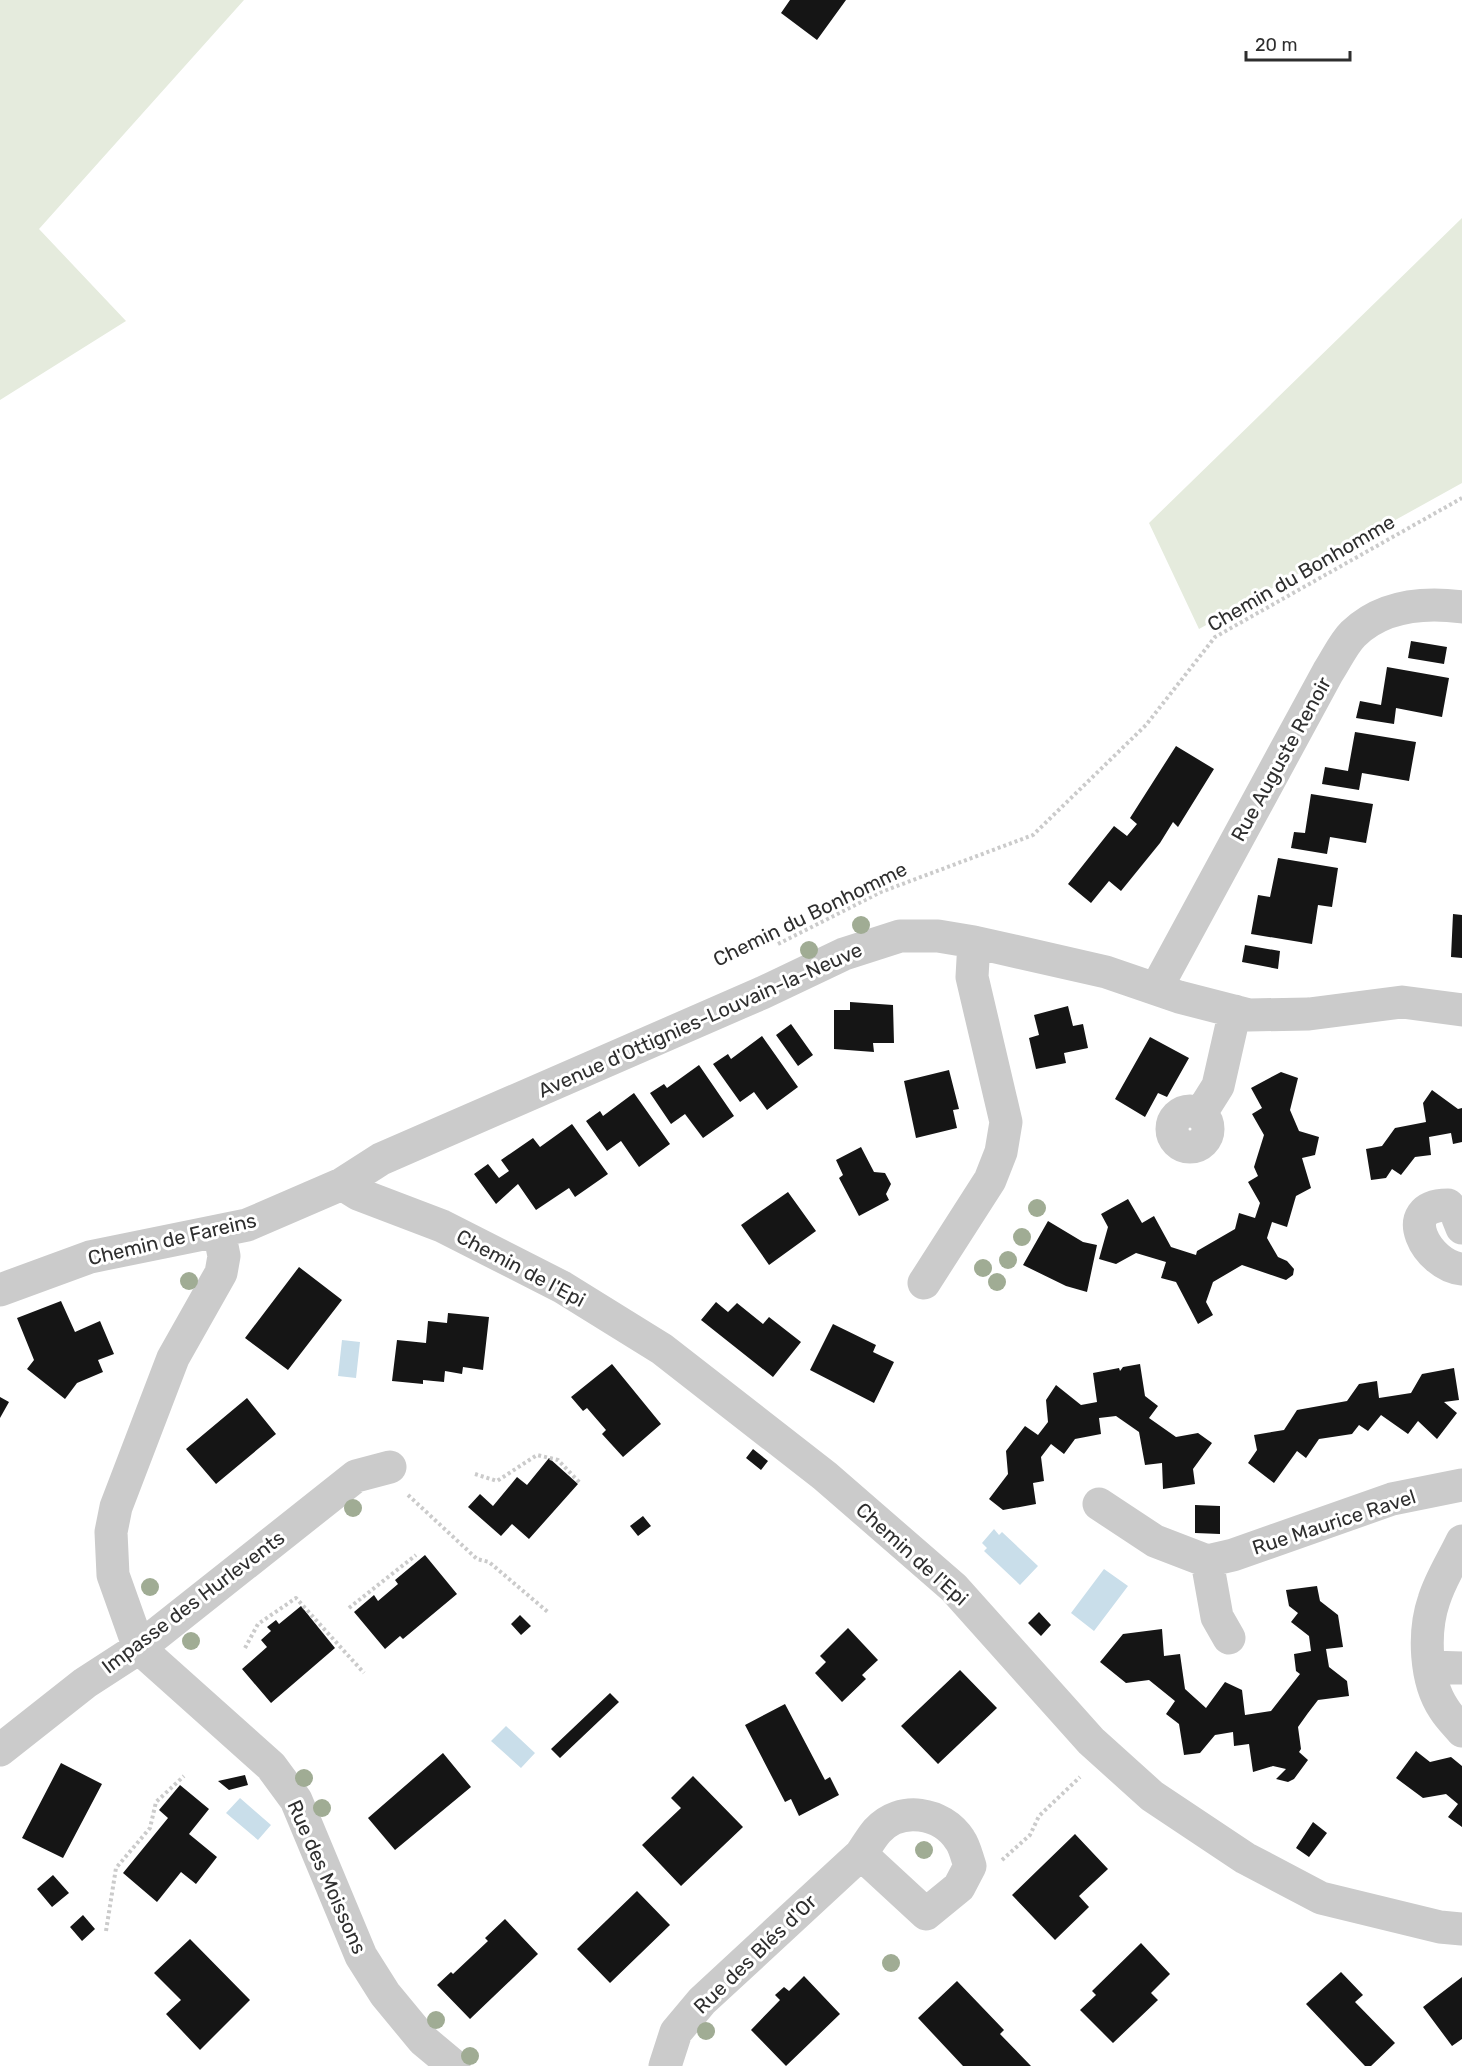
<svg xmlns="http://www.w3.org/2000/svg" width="1462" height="2066" viewBox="0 0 1462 2066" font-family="Rubik,sans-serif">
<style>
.green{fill:#e5ebdd}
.water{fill:#c9deea}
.building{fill:#151515}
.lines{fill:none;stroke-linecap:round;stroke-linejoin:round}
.path{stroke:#cbcbcb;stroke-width:4;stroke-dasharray:3 3;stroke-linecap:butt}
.minor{stroke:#cbcbcb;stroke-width:33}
.tree{fill:#a0ac94}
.labels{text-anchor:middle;stroke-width:6;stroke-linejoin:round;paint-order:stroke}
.street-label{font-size:20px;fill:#2e2e2e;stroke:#fff}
</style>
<rect width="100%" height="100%" fill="#fff"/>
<!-- green -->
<path class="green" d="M 0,0 L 244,0 L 39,229 L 126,321 L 0,400 Z
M 1462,218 L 1462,483 L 1199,629 L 1149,523 Z"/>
<!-- water -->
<path class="water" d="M 342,1340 L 360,1342 L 356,1378 L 338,1376 Z
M 994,1529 L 999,1535 L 1002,1532 L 1038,1566 L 1020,1585 L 984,1551 L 987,1548 L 982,1543 Z
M 1104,1569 L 1128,1586 L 1094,1631 L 1071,1613 Z
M 506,1726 L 535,1753 L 521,1768 L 491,1741 Z
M 240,1798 L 271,1825 L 258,1840 L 226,1813 Z"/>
<!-- building -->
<path class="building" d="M 790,0 L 846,0 L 817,40 L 781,13 Z
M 1411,641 L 1447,647 L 1444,664 L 1408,658 Z
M 1387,667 L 1449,678 L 1442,717 L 1396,708 L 1394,724 L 1356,718 L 1360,701 L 1381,705 Z
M 1355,732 L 1416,742 L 1409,781 L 1362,773 L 1359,790 L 1322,784 L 1325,767 L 1348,771 Z
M 1176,746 L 1214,769 L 1178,827 L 1173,822 L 1160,843 L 1121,891 L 1109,881 L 1091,903 L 1068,884 L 1114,826 L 1127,836 L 1137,824 L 1130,818 Z
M 1311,794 L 1373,804 L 1366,843 L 1330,837 L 1327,854 L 1291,848 L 1294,832 L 1305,833 Z
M 1278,858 L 1338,868 L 1332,907 L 1318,905 L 1312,944 L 1251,934 L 1258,895 L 1270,897 Z
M 1453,914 L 1462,915 L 1462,958 L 1451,957 Z
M 1245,945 L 1280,951 L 1278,969 L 1242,962 Z
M 850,1002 L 893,1005 L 894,1043 L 873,1043 L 874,1052 L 834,1049 L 834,1010 L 850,1010 Z
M 1068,1006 L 1073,1026 L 1083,1024 L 1088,1048 L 1064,1053 L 1066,1063 L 1036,1069 L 1029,1038 L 1039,1035 L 1034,1015 Z
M 791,1024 L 813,1055 L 798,1066 L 776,1035 Z
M 762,1036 L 798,1087 L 767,1110 L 754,1092 L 740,1102 L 713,1064 L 728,1054 L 731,1059 Z
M 1150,1037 L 1189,1058 L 1167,1097 L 1158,1093 L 1145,1117 L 1115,1099 Z
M 699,1065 L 734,1116 L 703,1138 L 685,1114 L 671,1124 L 650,1093 L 664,1084 L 667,1088 Z
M 949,1070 L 959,1109 L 953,1110 L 957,1128 L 916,1138 L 904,1081 Z
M 1281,1072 L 1298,1078 L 1290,1110 L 1299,1131 L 1319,1137 L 1315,1155 L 1302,1158 L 1311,1188 L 1296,1196 L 1287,1227 L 1272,1222 L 1267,1238 L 1278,1257 L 1287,1261 L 1294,1269 L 1293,1275 L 1286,1280 L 1242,1265 L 1213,1282 L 1206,1302 L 1213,1315 L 1198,1324 L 1176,1282 L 1161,1278 L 1166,1262 L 1136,1253 L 1116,1264 L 1099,1259 L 1108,1227 L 1101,1214 L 1128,1199 L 1142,1223 L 1154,1216 L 1171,1247 L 1196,1255 L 1197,1251 L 1235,1229 L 1239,1213 L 1255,1218 L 1260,1203 L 1248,1182 L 1258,1176 L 1254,1167 L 1264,1135 L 1252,1114 L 1262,1108 L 1251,1088 Z
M 1432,1090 L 1458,1109 L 1462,1108 L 1462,1142 L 1453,1144 L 1451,1133 L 1429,1137 L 1431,1155 L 1415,1157 L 1401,1175 L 1392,1169 L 1386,1178 L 1371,1180 L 1366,1149 L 1382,1146 L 1395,1128 L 1426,1122 L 1423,1103 Z
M 634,1093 L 670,1144 L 639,1167 L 621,1141 L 607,1151 L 586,1121 L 600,1111 L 603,1116 Z
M 572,1124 L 608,1174 L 575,1197 L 569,1188 L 536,1210 L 518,1184 L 496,1204 L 474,1174 L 488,1164 L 499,1178 L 509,1171 L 501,1160 L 533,1138 L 540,1147 Z
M 861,1147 L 874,1172 L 885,1173 L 891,1184 L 886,1194 L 889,1200 L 859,1216 L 839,1178 L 843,1175 L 836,1160 Z
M 788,1192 L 816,1231 L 769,1265 L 741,1225 Z
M 1048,1221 L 1083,1242 L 1097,1245 L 1087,1292 L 1066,1286 L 1023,1265 Z
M 299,1267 L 342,1300 L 288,1370 L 245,1338 Z
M 61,1301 L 75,1332 L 100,1321 L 114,1354 L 98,1360 L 103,1372 L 77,1383 L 65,1399 L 27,1369 L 34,1360 L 17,1318 Z
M 716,1302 L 728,1312 L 737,1303 L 763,1324 L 769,1317 L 801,1342 L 773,1377 L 701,1320 Z
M 448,1313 L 489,1317 L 483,1370 L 463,1367 L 462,1374 L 445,1371 L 444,1382 L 423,1380 L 423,1384 L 392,1381 L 397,1340 L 426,1343 L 428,1321 L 447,1323 Z
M 833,1324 L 876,1345 L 873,1352 L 894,1362 L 874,1403 L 810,1370 Z
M 612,1364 L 661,1424 L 623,1457 L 602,1434 L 606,1430 L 587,1408 L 583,1411 L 571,1397 Z
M 1140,1364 L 1145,1396 L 1158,1406 L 1149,1418 L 1176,1437 L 1198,1433 L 1212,1443 L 1193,1469 L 1195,1484 L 1163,1489 L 1162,1463 L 1145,1465 L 1139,1432 L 1116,1416 L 1099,1418 L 1101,1434 L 1075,1439 L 1064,1454 L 1051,1444 L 1041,1457 L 1044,1481 L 1033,1483 L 1036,1504 L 1003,1510 L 989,1499 L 1008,1474 L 1006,1451 L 1025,1426 L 1038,1435 L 1048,1422 L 1046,1400 L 1056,1385 L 1081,1405 L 1097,1402 L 1093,1373 L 1119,1368 L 1120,1371 L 1123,1367 Z
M 1454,1368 L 1459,1400 L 1444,1402 L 1457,1413 L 1437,1439 L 1418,1421 L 1408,1434 L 1381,1415 L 1368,1431 L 1359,1425 L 1352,1434 L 1319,1439 L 1306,1458 L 1297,1451 L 1274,1483 L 1248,1463 L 1257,1450 L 1254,1435 L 1284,1430 L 1297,1410 L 1347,1401 L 1359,1384 L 1377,1381 L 1379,1398 L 1411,1393 L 1422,1374 Z
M 0,1397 L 9,1402 L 0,1418 Z
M 247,1398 L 276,1434 L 216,1484 L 186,1449 Z
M 753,1449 L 768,1461 L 761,1470 L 746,1458 Z
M 549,1458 L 578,1484 L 529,1539 L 512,1524 L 501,1536 L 468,1507 L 480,1494 L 493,1506 L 517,1477 L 527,1485 Z
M 1195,1505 L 1220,1506 L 1220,1534 L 1195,1533 Z
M 643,1516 L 651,1526 L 638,1536 L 630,1526 Z
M 425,1555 L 457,1594 L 403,1639 L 400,1636 L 385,1649 L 354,1612 L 374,1595 L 378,1601 L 398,1584 L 395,1580 Z
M 1317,1586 L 1320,1601 L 1338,1615 L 1343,1647 L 1326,1649 L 1329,1667 L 1347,1681 L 1349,1696 L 1318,1700 L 1308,1713 L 1298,1727 L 1301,1749 L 1299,1752 L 1308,1760 L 1294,1779 L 1288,1782 L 1276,1779 L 1286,1769 L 1273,1766 L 1253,1772 L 1249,1744 L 1234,1746 L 1233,1732 L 1215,1735 L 1200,1753 L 1184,1755 L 1179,1724 L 1166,1714 L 1175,1701 L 1149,1680 L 1126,1683 L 1100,1662 L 1123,1634 L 1162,1629 L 1164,1656 L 1180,1654 L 1185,1689 L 1206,1708 L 1225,1682 L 1242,1690 L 1245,1715 L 1271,1711 L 1300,1674 L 1296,1671 L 1294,1654 L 1311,1651 L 1309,1636 L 1291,1622 L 1298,1613 L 1289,1606 L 1286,1590 Z
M 301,1606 L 335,1648 L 271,1703 L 242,1669 L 267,1647 L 261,1640 L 271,1631 L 267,1627 L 276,1620 L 279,1624 Z
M 1039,1612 L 1051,1625 L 1041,1636 L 1028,1623 Z
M 520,1615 L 531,1626 L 521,1635 L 511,1624 Z
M 848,1628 L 878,1660 L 862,1675 L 866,1679 L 842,1702 L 815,1673 L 826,1662 L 820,1656 Z
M 960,1670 L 997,1708 L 938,1764 L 901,1726 Z
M 610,1693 L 619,1702 L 560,1758 L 551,1749 Z
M 785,1704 L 825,1780 L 830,1777 L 839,1795 L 799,1816 L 791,1799 L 785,1802 L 745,1725 Z
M 1416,1751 L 1430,1762 L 1451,1757 L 1462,1766 L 1462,1827 L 1448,1817 L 1458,1804 L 1446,1794 L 1423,1798 L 1396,1778 Z
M 443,1753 L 471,1787 L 395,1850 L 368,1818 Z
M 61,1763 L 102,1784 L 63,1858 L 22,1838 Z
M 245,1775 L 248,1785 L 229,1790 L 218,1781 Z
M 693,1776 L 743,1827 L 681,1886 L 642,1845 L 681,1808 L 671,1798 Z
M 180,1785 L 209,1809 L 189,1834 L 217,1857 L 196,1884 L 181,1872 L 157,1902 L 123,1873 L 168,1818 L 159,1810 Z
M 1313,1822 L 1327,1833 L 1309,1857 L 1296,1848 Z
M 1075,1834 L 1108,1869 L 1079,1896 L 1089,1907 L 1055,1940 L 1012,1895 Z
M 53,1875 L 69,1893 L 52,1907 L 37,1889 Z
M 637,1891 L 670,1925 L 610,1983 L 577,1949 Z
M 83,1915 L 95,1929 L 82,1941 L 70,1927 Z
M 505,1919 L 538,1954 L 470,2019 L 437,1985 L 451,1972 L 453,1974 L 488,1941 L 485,1938 Z
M 190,1939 L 250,2000 L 200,2050 L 166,2014 L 181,2000 L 154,1973 Z
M 1141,1943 L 1170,1974 L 1151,1993 L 1158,2000 L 1113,2043 L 1080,2010 L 1096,1995 L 1092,1991 Z
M 1341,1972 L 1363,1995 L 1355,2002 L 1395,2043 L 1371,2066 L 1365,2066 L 1306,2004 Z
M 804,1976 L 840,2014 L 786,2066 L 751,2030 L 780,2000 L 775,1995 L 784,1987 L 789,1991 Z
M 1462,1977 L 1462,2039 L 1452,2046 L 1423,2007 Z
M 957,1981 L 1004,2030 L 1000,2034 L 1031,2066 L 963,2066 L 918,2018 Z"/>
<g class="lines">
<!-- path -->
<path class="path" d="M 778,944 L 881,892 L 1033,835 L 1146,725 L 1215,637 L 1462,498
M 475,1474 L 497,1481 L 537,1455 L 558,1460 L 581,1484
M 408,1495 L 477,1559 L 489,1562 L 549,1613
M 349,1608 L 416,1555
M 245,1648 L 258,1624 L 296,1598 L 364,1673
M 1002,1860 L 1030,1835 L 1039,1816 L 1080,1777
M 106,1931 L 116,1868 L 150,1828 L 156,1802 L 184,1776"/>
<!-- minor -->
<path class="minor" d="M 1156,989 L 1328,672 C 1336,660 1343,644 1353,634 C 1383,605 1424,602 1462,607
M1172 1129a18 18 0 1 1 36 0a18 18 0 1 1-36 0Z
M 1201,1113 L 1218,1086 L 1235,1011
M 342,1184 L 358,1194 L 442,1226 L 562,1287 L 662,1349 L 825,1476 L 954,1588 L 1091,1741 L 1152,1796 L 1245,1858 L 1321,1898 L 1440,1927 L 1462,1929
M 1462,1228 L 1456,1213 L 1448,1205 C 1394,1205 1427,1266 1462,1269
M 219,1231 L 224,1256 L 221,1273 L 173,1358 L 116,1507 L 111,1532 L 113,1575 L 139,1648 L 271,1766 L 296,1800 L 361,1956 L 385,1994 L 423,2040 L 454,2066
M 924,1283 L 990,1180 L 1001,1152 L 1006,1122 L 972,977 L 974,942
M 0,1290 L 90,1257 L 247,1225 L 342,1184 L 381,1159 L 762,993 L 844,954 L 900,936 L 938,936 L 974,942 L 1106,972 L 1179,997 L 1249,1015 L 1309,1014 L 1402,1002 L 1462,1010
M 1099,1504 L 1155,1541 L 1207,1561 L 1233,1555 L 1392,1499 L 1462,1485
M 1462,1541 C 1453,1560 1440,1580 1434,1600 C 1423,1632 1425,1681 1444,1709 C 1449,1717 1456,1724 1462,1731
M 1207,1561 L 1217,1617 L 1229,1638
M 1430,1667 L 1462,1668
M 0,1750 L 85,1683 L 139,1648 L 356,1476 L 390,1467
M 665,2066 L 676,2032 L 702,2001 L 861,1854 C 866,1847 871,1838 877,1831 C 900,1805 942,1812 960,1840 C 965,1847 967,1858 970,1866 L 959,1887 L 926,1914 L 861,1854"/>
</g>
<!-- trees -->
<g class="tree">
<circle cx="861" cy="925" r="9"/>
<circle cx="809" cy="950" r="9"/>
<circle cx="1037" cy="1208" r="9"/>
<circle cx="1022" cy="1237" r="9"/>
<circle cx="1008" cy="1260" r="9"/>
<circle cx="983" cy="1268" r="9"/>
<circle cx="189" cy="1281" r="9"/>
<circle cx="997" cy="1282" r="9"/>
<circle cx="353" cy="1508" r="9"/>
<circle cx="150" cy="1587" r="9"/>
<circle cx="191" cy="1641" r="9"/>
<circle cx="304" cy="1778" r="9"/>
<circle cx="322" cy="1808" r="9"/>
<circle cx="924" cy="1850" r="9"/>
<circle cx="891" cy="1963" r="9"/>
<circle cx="436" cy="2020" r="9"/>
<circle cx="706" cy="2031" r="9"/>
<circle cx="470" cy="2056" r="9"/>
</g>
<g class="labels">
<!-- street labels -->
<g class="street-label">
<text transform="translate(1301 573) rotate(-30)" y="7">Chemin du Bonhomme</text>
<text transform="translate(1281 759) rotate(-61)" y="7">Rue Auguste Renoir</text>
<text transform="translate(810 914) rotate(-26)" y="7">Chemin du Bonhomme</text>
<text transform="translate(700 1020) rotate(-24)" y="7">Avenue d'Ottignies-Louvain-la-Neuve</text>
<text transform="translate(172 1239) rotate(-13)" y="7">Chemin de Fareins</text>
<text transform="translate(521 1268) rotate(28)" y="7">Chemin de l'Epi</text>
<text transform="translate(1334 1522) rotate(-18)" y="7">Rue Maurice Ravel</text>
<text transform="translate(912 1554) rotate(42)" y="7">Chemin de l'Epi</text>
<text transform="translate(193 1602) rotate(-37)" y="7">Impasse des Hurlevents</text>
<text transform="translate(327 1877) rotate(66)" y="7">Rue des Moissons</text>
<text transform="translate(755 1954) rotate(-44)" y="7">Rue des Blés d'Or</text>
</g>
</g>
<!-- scale -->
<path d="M1246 51v9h104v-9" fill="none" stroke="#2e2e2e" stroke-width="3"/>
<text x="1255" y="51" font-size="18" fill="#2e2e2e" stroke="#ffffff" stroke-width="4.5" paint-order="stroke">20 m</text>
</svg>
